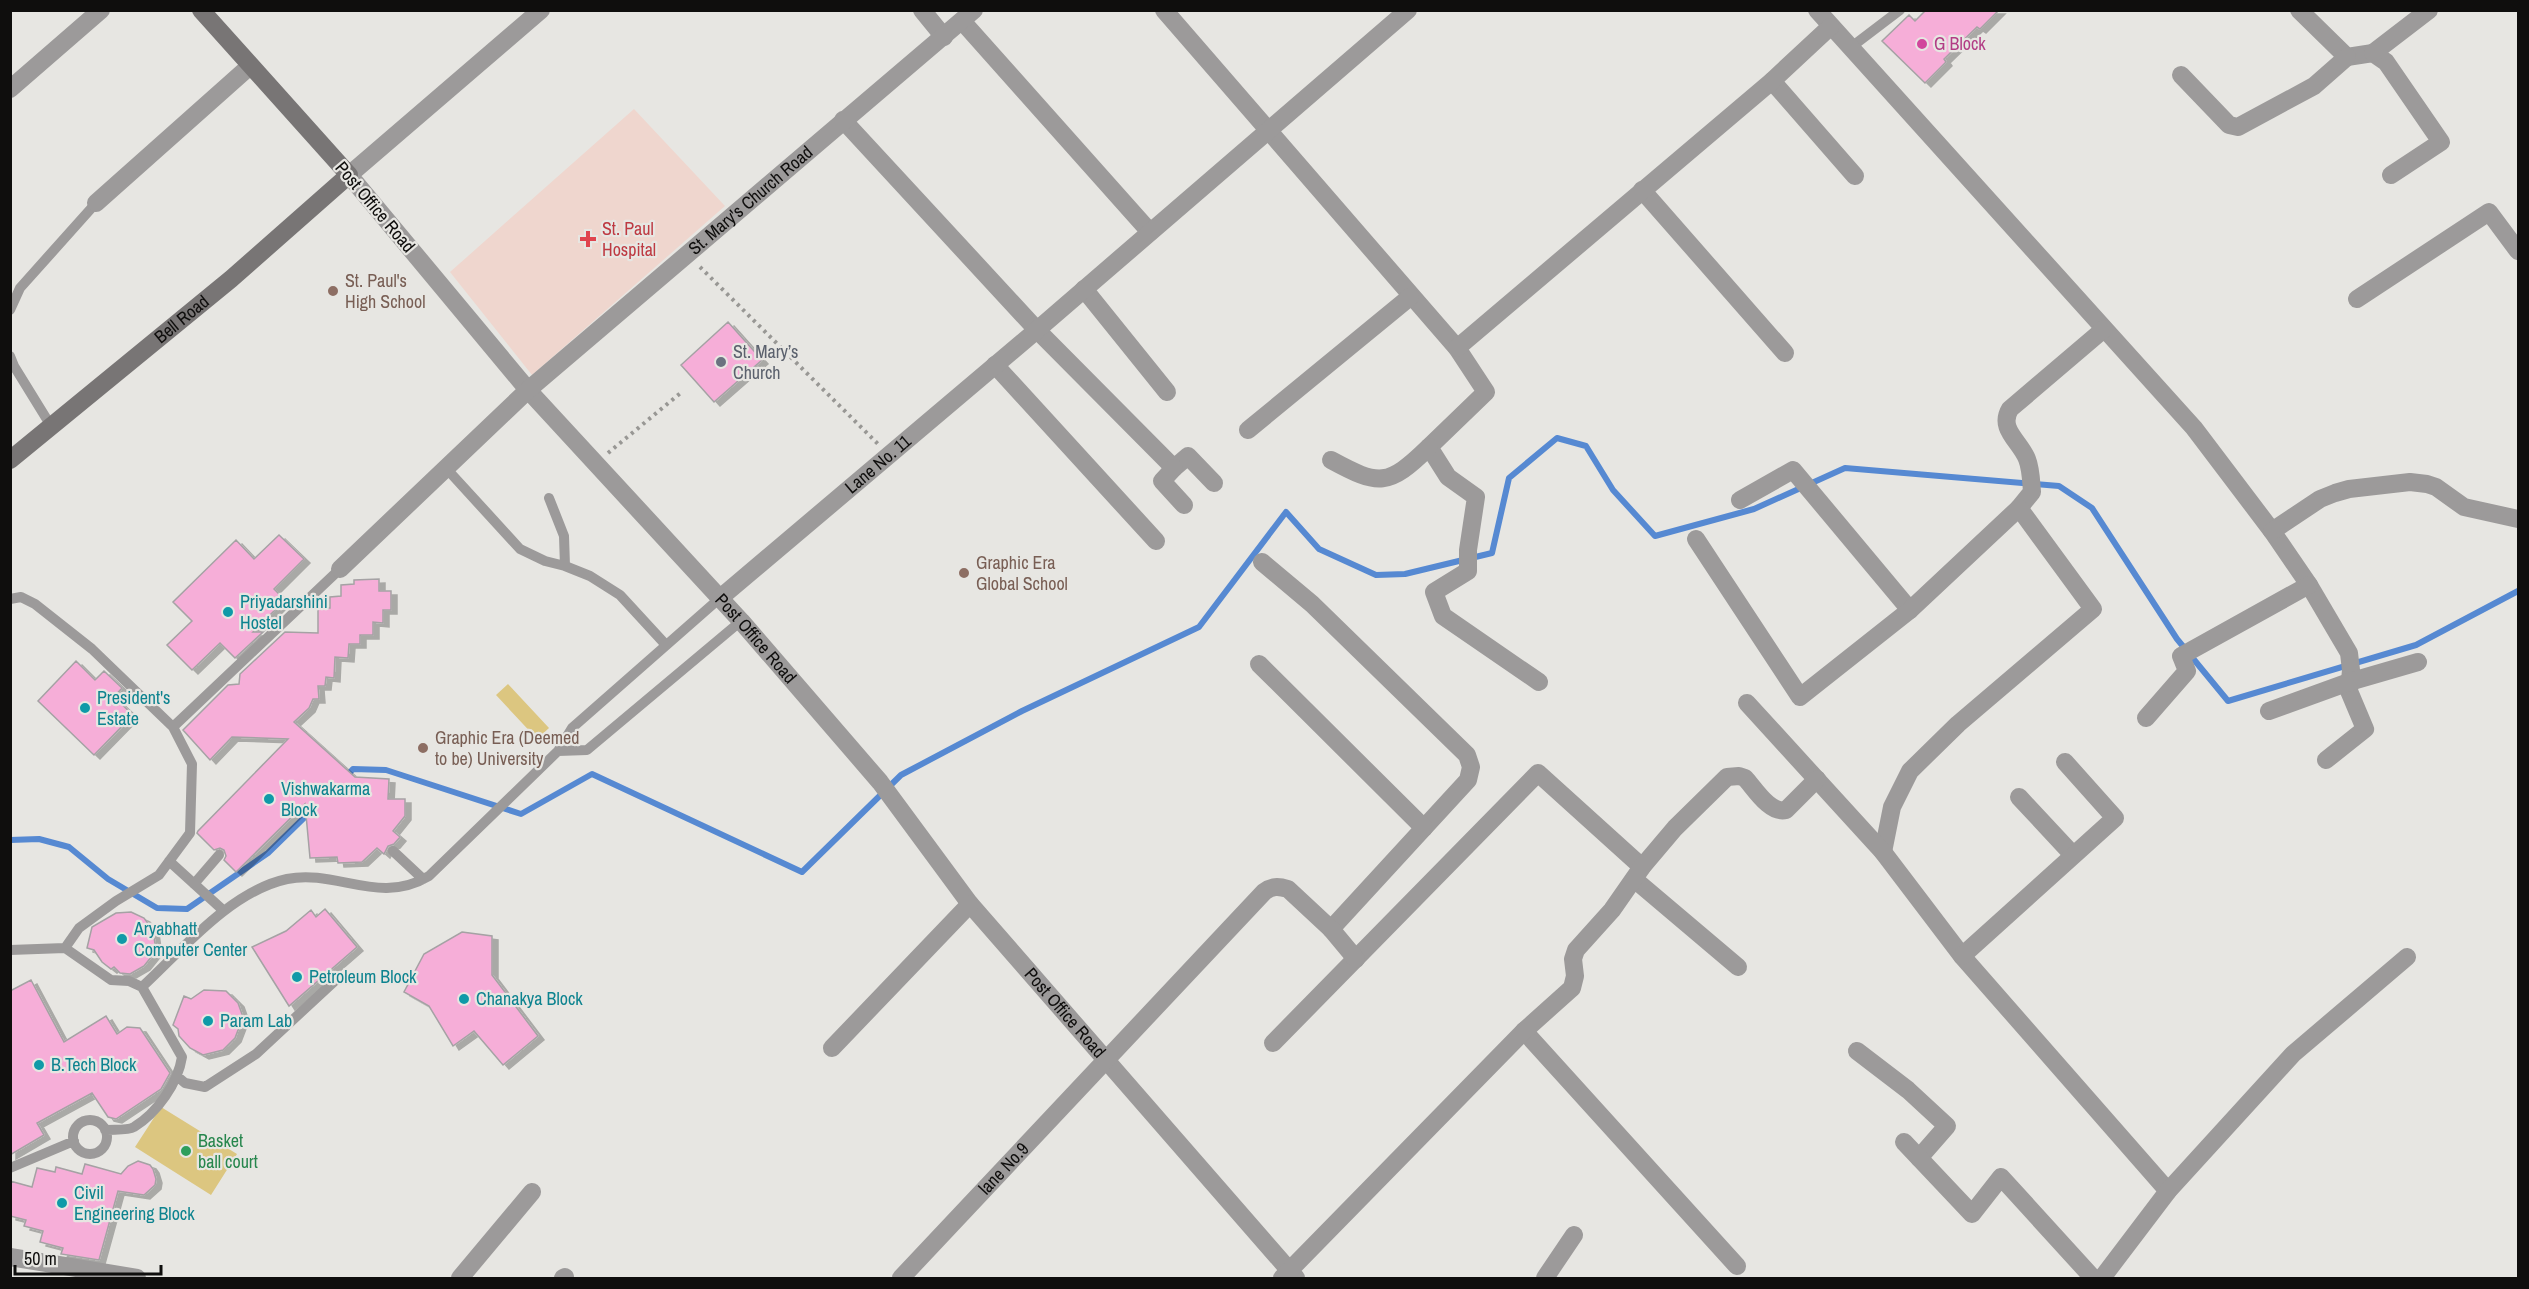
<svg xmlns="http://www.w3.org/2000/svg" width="2529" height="1289" viewBox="0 0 2529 1289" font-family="'Archivo Narrow',sans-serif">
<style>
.medical{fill:#efd6ce}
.green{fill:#dcc680}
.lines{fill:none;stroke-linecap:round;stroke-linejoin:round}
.stream{stroke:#5689d2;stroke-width:6}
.building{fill:#f6aed8;stroke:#a5a2a4;stroke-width:1.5;filter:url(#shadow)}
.path{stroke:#989794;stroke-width:4;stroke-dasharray:3 4.5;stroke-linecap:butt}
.lane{stroke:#9c9a9a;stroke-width:10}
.street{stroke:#9c9a9a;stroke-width:18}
.secondary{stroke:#787575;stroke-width:18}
.hotel-dot{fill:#d1479c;stroke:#e7e6e2;stroke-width:2}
.health-dot{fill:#e0444e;stroke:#e7e6e2;stroke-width:2}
.education-dot{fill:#8d6e63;stroke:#e7e6e2;stroke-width:2}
.worship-dot{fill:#6b7280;stroke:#e7e6e2;stroke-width:2}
.culture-dot{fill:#0f9aa8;stroke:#e7e6e2;stroke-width:2}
.leisure-dot{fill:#2e9e5b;stroke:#e7e6e2;stroke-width:2}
.labels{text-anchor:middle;stroke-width:4.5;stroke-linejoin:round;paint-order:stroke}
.hotel-label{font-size:18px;fill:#b23c85;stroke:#e7e6e2;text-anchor:start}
.street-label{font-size:18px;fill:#0f0e0d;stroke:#e7e6e2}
.health-label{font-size:18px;fill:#be3a42;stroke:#e7e6e2;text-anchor:start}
.education-label{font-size:18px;fill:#785e54;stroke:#e7e6e2;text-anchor:start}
.worship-label{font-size:18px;fill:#5b616d;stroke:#e7e6e2;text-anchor:start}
.culture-label{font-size:18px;fill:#0d838f;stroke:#e7e6e2;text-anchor:start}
.leisure-label{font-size:18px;fill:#27864d;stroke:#e7e6e2;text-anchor:start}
</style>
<defs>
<filter id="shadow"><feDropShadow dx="6" dy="4" stdDeviation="0" flood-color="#0004"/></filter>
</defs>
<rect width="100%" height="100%" fill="#e7e6e2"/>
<!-- medical -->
<path class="medical" d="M 634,109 L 725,206 L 532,375 L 450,272 Z"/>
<!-- green -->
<path class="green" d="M 508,684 L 549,728 L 537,739 L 496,695 Z
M 161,1107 L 237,1154 L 211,1195 L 135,1147 Z"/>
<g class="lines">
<!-- stream -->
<path class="stream" d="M 345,778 L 353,769 L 386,770 L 521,814 L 592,774 L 802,872 L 901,775 L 1022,711 L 1199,627 L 1286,512 L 1319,549 L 1376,575 L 1405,574 L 1492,553 L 1509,478 L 1557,438 L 1586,446 L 1613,490 L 1655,536 L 1754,509 L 1845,468 L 2059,486 L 2092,508 L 2177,639 L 2228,701 L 2416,645 L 2518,591
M 10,840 L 39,839 L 69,847 L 108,879 L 157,908 L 187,909 L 268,853 L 312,810"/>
</g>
<!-- building -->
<path class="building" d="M 1926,10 L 1999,10 L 1980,29 L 1977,27 L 1944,59 L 1946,62 L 1925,83 L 1882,41 L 1909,15 L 1915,21 Z
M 728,322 L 762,360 L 714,402 L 681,365 Z
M 279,535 L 304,559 L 274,589 L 285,600 L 253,632 L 263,632 L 235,658 L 220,643 L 192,670 L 167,645 L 192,621 L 173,602 L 236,540 L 254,559 Z
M 379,579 L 379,591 L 391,591 L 391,610 L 383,610 L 383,623 L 373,622 L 373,635 L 360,635 L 360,644 L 349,644 L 348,658 L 335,657 L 334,678 L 326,677 L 325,686 L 318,686 L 319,699 L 313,699 L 309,708 L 294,722 L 355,777 L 389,779 L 388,799 L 405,799 L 405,816 L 393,831 L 400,837 L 394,844 L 388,846 L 384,854 L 377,848 L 362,862 L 338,863 L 337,857 L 310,858 L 305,804 L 236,872 L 224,860 L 226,856 L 224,850 L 220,848 L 214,850 L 197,833 L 198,831 L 288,739 L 232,737 L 210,760 L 183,730 L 228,685 L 239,684 L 240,674 L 285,632 L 318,633 L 318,608 L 330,608 L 330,597 L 341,596 L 341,585 L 354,584 L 354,580 Z
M 76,661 L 95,680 L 104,671 L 122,688 L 114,697 L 133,715 L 94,755 L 38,701 Z
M 325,909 L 357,947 L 289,1006 L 252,947 L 286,931 L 311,910 L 316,917 Z
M 131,912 L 144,918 L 153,930 L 156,951 L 144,966 L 130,974 L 120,973 L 114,967 L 111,969 L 102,962 L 94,950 L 87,948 L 92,927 L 116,913 Z
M 462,932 L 492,936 L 492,975 L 538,1036 L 503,1065 L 474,1031 L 453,1046 L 429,1006 L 404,992 L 424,954 Z
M 31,980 L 64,1042 L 106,1016 L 117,1034 L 127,1027 L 140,1028 L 170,1073 L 161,1089 L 116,1119 L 108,1117 L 92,1093 L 37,1123 L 44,1135 L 10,1155 L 10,991 Z
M 204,990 L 226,991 L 238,1003 L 243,1017 L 235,1038 L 223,1050 L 203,1055 L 190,1048 L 179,1036 L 178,1029 L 173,1025 L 184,996 L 191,999 Z
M 138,1161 L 150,1165 L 153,1169 L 156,1179 L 155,1185 L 144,1195 L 118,1191 L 99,1260 L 61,1254 L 63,1248 L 40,1242 L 43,1231 L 24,1226 L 26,1220 L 10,1216 L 10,1181 L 32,1187 L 37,1168 L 55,1172 L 56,1167 L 82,1174 L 85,1164 L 121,1174 L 128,1166 Z"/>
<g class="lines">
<!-- path -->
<path class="path" d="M 700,267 L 878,444
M 608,453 L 683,391"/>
<!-- lane -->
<path class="lane" d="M 1850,48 L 1900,10
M 10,310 L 20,288 L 96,203
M 10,356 L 14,366 L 51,426
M 445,467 L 520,549 L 545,561 L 565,566 L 590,576 L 620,595 L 666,645
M 549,498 L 564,536 L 565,566
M 10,599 L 21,597 L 35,604 L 92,649 L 173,727 L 192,764 L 190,833 L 159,875 L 116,901 L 79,928 L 65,948
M 173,727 L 340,569
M 558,751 L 587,750 L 741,621
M 393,851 L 423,879
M 169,861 L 224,911
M 194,884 L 219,855
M 10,950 L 65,948 L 111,980 L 129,981 L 142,987 L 182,1057 C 178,1083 157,1113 134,1127 C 127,1131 114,1129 105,1130
M 142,987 C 182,950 231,891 287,879 C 337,869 379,906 429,876 L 558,751 L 572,728 L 720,598
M 178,1077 L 185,1083 L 205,1087 L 256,1054 L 339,977
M73 1137a17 17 0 1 1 34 0a17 17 0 1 1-34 0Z
M 10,1168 L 74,1141"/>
<!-- street -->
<g class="street">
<path id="s1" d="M 541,10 L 349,175 L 528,390 L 741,621 L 880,782 L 970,904 L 1296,1278"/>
<path d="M 922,10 L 944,37"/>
<path d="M 1164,10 L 1457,348 L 1486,392 L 1429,447 L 1448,477 L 1476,497 L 1468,550 L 1468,571 L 1434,592 L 1443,616 L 1539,682"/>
<path d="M 1817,10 L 2194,428 L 2272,531 L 2309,585 L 2349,653 L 2351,670 L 2349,691 L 2365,729 L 2326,760"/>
<path d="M 2299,10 L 2347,57 L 2373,53 L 2386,62 L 2441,142 L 2391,175"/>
<path d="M 962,21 L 1150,232"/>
<path d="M 2373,53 L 2429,10"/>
<path d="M 2181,75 L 2229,125 L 2238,127 L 2314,86 L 2347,57"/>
<path d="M 1772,81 L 1855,176"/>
<path d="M 10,89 L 101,10"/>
<path d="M 843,120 L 1037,330 L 1174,468 L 1188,456 L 1214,483"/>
<path d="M 1642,190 L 1785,353"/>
<path d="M 96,203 L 250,66"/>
<path d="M 1084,289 L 1167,392"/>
<path d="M 2357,299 L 2489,212 L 2518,251"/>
<path d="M 1457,348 L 1772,81 L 1830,27"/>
<path d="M 995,365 L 1156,541"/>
<path d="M 1248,430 L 1410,297"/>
<path d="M 1331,460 C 1379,486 1388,487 1429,447"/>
<path d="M 1174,468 L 1162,481 L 1184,505"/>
<path d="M 1740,500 L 1793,470 L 1910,610"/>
<path d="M 2019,508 L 2032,492 C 2031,480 2031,469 2027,459 C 2020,441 1998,429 2010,409 L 2104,329"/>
<path d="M 2272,531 L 2320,499 L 2335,493 L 2349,489 L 2410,482 L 2427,484 L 2436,487 L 2464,507 L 2518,519"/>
<path d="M 1696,539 L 1800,697 L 1910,610 L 2019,508 L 2093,609 L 1958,724 L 1910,771 L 1892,807 L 1883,852"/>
<path d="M 1262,562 L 1312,604 L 1467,755 L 1471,767 L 1468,780 L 1331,929"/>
<path id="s2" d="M 340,569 L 528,390 L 974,10"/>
<path id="s3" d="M 720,598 L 1037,330 L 1408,10"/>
<path d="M 1259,664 L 1424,828"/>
<path d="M 1747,703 L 1883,852 L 1962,956 L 2168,1191"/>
<path d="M 2269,711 L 2349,682 L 2418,662"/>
<path d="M 2146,718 L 2187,671 L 2181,656 L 2309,585"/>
<path d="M 2019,797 L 2073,855"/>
<path d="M 1634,879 L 1738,967"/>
<path d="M 1962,956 L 2115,818 L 2065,762"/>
<path d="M 1524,1031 L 1737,1266"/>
<path d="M 1273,1043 L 1538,773 L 1642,867"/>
<path d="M 832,1048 L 970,904"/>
<path d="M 1857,1051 L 1908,1090 L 1947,1126 L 1919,1158"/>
<path d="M 1904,1142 L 1972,1214 L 2001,1177 L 2093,1278"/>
<path d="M 10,1257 L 137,1278"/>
<path d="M 460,1278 L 532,1192"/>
<path d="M 563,1278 L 565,1277"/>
<path id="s4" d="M 901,1278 L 1264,892 C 1272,886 1278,886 1288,889 L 1331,929 L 1356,959"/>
<path d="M 1282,1278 L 1524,1031 L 1572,988 L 1575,976 L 1573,959 L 1576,950 L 1612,910 L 1642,867 L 1675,828 L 1727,777 L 1739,776 L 1745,778 C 1755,789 1770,814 1786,810 L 1817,779"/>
<path d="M 1545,1278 L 1574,1235"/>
<path d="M 2102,1278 L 2168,1191 L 2293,1054 L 2407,957"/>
</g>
<!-- secondary -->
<path class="secondary" id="s5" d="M 10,460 L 231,279 L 349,175 L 201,10"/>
</g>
<!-- markers -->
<circle class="hotel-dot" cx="1922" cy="44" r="6"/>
<path class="health-dot" d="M585 230h6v6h6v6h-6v6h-6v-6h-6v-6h6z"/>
<g class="education-dot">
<circle cx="333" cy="291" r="6"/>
<circle cx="964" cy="573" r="6"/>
<circle cx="423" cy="748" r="6"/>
</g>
<circle class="worship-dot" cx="721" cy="362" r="6"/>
<g class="culture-dot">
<circle cx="228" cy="612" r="6"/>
<circle cx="85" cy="708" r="6"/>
<circle cx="269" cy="799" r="6"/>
<circle cx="122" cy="939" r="6"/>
<circle cx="297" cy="977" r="6"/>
<circle cx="464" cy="999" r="6"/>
<circle cx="208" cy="1021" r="6"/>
<circle cx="39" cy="1065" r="6"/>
<circle cx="62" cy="1203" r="6"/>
</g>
<circle class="leisure-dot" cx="186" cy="1151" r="6"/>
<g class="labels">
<!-- hotel labels -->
<g class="hotel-label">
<text x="1934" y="50">G Block</text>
</g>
<!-- street labels -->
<g class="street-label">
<text dy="6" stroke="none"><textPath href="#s2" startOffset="552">St. Mary's Church Road</textPath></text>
<text transform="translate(375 207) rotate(50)" y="6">Post Office Road</text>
<text dy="6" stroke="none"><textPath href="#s5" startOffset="222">Bell Road</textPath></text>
<text dy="6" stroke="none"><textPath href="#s3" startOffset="207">Lane No. 11</textPath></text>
<text dy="6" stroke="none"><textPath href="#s1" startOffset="870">Post Office Road</textPath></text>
<text dy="6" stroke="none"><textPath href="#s1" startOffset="1356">Post Office Road</textPath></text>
<text dy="6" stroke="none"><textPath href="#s4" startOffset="150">lane No.9</textPath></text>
</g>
<!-- health labels -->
<g class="health-label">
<text x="602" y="235">St. Paul<tspan x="602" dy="21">Hospital</tspan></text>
</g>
<!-- education labels -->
<g class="education-label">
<text x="345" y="287">St. Paul's<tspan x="345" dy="21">High School</tspan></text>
<text x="976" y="569">Graphic Era<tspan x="976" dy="21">Global School</tspan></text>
<text x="435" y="744">Graphic Era (Deemed<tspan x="435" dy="21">to be) University</tspan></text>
</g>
<!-- worship labels -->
<g class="worship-label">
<text x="733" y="358">St. Mary’s<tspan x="733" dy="21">Church</tspan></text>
</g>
<!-- culture labels -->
<g class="culture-label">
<text x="240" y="608">Priyadarshini<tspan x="240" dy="21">Hostel</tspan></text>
<text x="97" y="704">President's<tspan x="97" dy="21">Estate</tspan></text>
<text x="281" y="795">Vishwakarma<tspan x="281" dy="21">Block</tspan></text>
<text x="134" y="935">Aryabhatt<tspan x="134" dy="21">Computer Center</tspan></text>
<text x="309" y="983">Petroleum Block</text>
<text x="476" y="1005">Chanakya Block</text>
<text x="220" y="1027">Param Lab</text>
<text x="51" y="1071">B.Tech Block</text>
<text x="74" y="1199">Civil<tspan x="74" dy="21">Engineering Block</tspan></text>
</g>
<!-- leisure labels -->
<g class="leisure-label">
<text x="198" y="1147">Basket<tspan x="198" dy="21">ball court</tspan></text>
</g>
</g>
<!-- border -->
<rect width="2529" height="1289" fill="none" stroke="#0f0e0d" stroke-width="24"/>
<!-- scale -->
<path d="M15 1265v9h146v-9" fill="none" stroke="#0f0e0d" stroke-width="3"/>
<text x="24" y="1265" font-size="18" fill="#0f0e0d" stroke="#e7e6e2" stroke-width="4.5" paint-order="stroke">50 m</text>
</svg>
